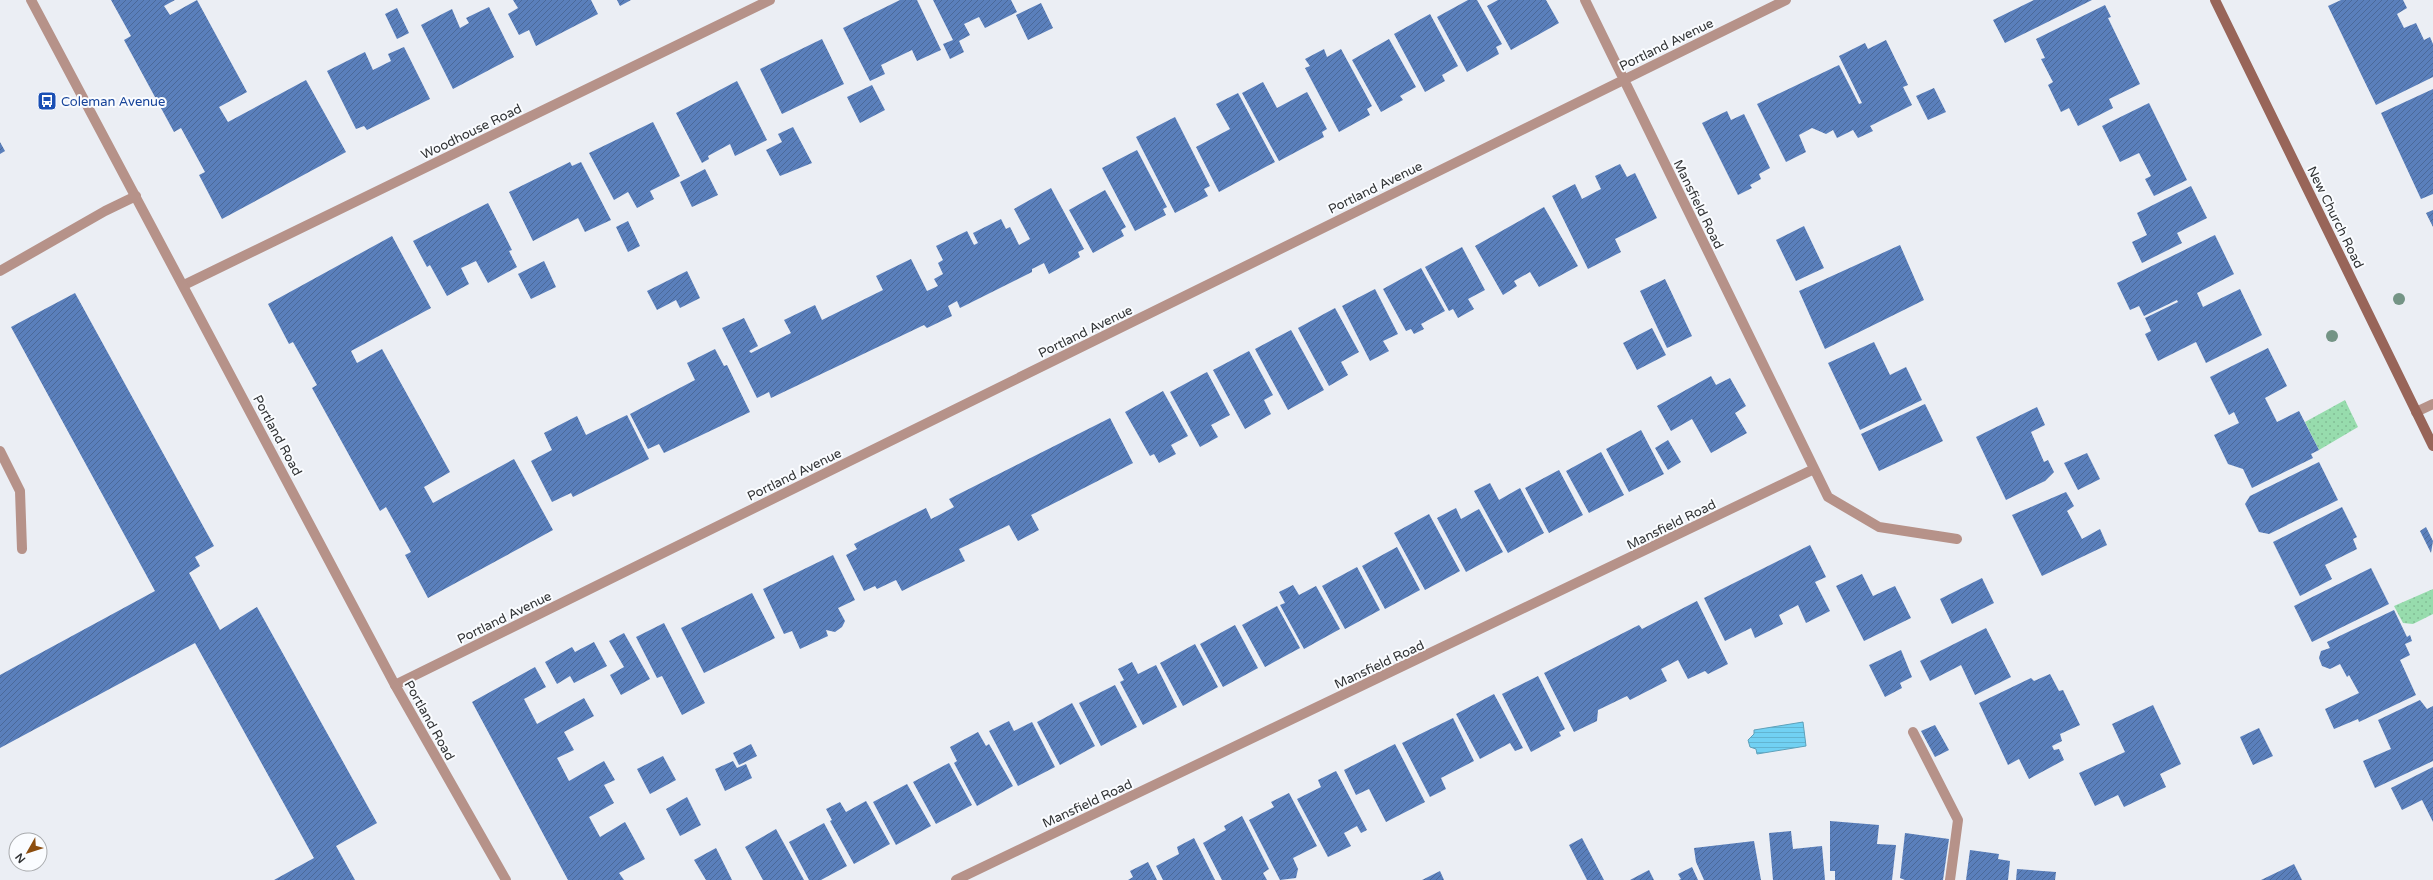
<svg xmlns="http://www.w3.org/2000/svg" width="2433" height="880" viewBox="0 0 2433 880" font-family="'Varela Round',sans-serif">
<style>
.grass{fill:url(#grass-dots)}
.water{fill:url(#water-rules);stroke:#5ea1ba}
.building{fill:url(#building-hatch)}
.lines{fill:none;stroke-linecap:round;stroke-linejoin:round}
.service{stroke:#b69289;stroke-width:10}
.minor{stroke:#b69289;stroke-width:10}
.tertiary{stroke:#b69289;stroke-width:10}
.secondary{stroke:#986559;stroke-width:10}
.tree{fill:#749485}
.labels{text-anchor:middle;stroke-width:4;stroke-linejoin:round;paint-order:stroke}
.street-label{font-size:13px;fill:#303234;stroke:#fafcff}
.transit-label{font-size:13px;fill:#164399;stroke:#fafcff;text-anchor:start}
</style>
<defs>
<pattern id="grass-dots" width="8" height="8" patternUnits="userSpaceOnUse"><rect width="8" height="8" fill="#97dcad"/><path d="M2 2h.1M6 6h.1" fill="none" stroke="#82bd95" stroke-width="1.8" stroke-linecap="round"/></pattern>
<pattern id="water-rules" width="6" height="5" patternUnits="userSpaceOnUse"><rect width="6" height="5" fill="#71d1f3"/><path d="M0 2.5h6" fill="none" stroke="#62b4d1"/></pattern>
<pattern id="building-hatch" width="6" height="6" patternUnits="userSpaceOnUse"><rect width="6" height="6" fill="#5a7fbb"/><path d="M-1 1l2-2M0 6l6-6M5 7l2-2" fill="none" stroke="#4b6999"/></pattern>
</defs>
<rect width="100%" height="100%" fill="#ebeef4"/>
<!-- grass -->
<path class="grass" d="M 2345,400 L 2358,427 L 2319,450 L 2305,422 Z
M 2433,589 L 2433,614 L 2413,624 L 2403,623 L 2394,606 Z"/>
<!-- water -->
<path class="water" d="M 1803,722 L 1806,746 L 1757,754 L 1756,749 L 1750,747 L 1748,740 L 1754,734 L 1754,730 Z"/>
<!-- building -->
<path class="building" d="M 111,0 L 175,0 L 164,6 L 170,15 L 197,0 L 247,92 L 219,107 L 228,122 L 306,80 L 346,152 L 222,219 L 199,175 L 205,172 L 181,128 L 174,132 L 124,40 L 131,36 Z
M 513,0 L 591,0 L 598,14 L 536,46 L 529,30 L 519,35 L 508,14 L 518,8 Z
M 617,0 L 631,0 L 620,6 Z
M 900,0 L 917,0 L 941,50 L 917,61 L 912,50 L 881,65 L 885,74 L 870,81 L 843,28 Z
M 933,0 L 1011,0 L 1017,12 L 985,28 L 979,17 L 964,24 L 970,35 L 959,41 L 964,52 L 950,59 L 943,44 L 953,40 Z
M 1468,0 L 1477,0 L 1502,44 L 1496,47 L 1499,54 L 1467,72 L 1437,17 Z
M 1498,0 L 1546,0 L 1559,23 L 1511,50 L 1487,6 Z
M 2034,0 L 2092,0 L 2005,43 L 1993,20 Z
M 2341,0 L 2403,0 L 2407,8 L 2397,14 L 2404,28 L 2416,23 L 2424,40 L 2430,37 L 2433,44 L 2433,77 L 2376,105 L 2328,6 Z
M 1041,3 L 1053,28 L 1028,40 L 1016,15 Z
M 2105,5 L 2111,17 L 2108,18 L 2140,84 L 2109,99 L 2113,108 L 2078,126 L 2069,108 L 2061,112 L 2048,85 L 2053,82 L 2041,59 L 2045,58 L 2036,39 Z
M 489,7 L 514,57 L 453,89 L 421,25 L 452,9 L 460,28 L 469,23 L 466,18 Z
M 397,8 L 409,33 L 397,39 L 385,14 Z
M 1430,14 L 1458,66 L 1442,75 L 1445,81 L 1425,92 L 1394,34 Z
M 822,39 L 844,84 L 782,114 L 760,69 Z
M 1389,39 L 1416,87 L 1400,96 L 1403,100 L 1381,112 L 1352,60 Z
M 1886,40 L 1908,85 L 1903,87 L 1912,105 L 1870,126 L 1873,131 L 1858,138 L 1853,130 L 1837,138 L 1833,130 L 1826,134 L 1812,128 L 1799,135 L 1806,152 L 1786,162 L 1757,104 L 1839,65 L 1859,104 L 1862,103 L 1839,56 L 1865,43 L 1868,49 Z
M 404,47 L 430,99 L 367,130 L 364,126 L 356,129 L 327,71 L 365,52 L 373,70 L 391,61 L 388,54 Z
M 1324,49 L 1327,57 L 1341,49 L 1372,106 L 1367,109 L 1370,115 L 1339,132 L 1305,68 L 1310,66 L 1305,59 Z
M 737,81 L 767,140 L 735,156 L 730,144 L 708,156 L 709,159 L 702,163 L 676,113 Z
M 1263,82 L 1277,108 L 1307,92 L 1327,129 L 1322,132 L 1324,137 L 1279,161 L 1242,93 Z
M 872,85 L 885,110 L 860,123 L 847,97 Z
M 1934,88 L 1946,112 L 1928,120 L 1916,96 Z
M 2433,89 L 2433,194 L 2421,199 L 2381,113 Z
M 1238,93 L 1275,162 L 1219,192 L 1196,147 L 1230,129 L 1216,104 Z
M 2149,103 L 2187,180 L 2154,196 L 2145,179 L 2151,176 L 2139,153 L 2120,162 L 2102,126 Z
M 1727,111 L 1731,120 L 1744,114 L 1770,168 L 1759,174 L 1761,179 L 1750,185 L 1752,188 L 1738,195 L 1702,123 Z
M 1175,117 L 1210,186 L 1204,189 L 1208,196 L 1175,213 L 1136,137 Z
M 653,122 L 680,176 L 650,191 L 654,199 L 637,208 L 628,192 L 614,200 L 589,153 Z
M 793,127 L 812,163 L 780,176 L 766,150 L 782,142 L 778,134 Z
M 0,142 L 5,151 L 0,154 Z
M 1137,150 L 1167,207 L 1163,209 L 1166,215 L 1135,231 L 1102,168 Z
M 570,162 L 572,166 L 581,162 L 611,220 L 585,232 L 578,218 L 533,241 L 509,192 Z
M 1620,164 L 1627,177 L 1635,173 L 1657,218 L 1615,239 L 1621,252 L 1588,269 L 1552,196 L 1575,184 L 1582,199 L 1601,189 L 1595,176 Z
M 705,169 L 718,195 L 692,207 L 680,182 Z
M 2191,186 L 2207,218 L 2177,233 L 2182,243 L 2142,263 L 2132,242 L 2147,235 L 2137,213 Z
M 1051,188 L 1084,249 L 1078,252 L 1080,257 L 1049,274 L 1044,263 L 1032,269 L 1032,272 L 960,308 L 957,301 L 948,306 L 952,316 L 927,328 L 924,325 L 771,398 L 769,392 L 757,398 L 722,328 L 744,318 L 758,346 L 749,351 L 751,353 L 791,333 L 784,320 L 815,305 L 822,320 L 883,290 L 876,276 L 911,259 L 927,291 L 938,286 L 934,279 L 943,274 L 938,263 L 943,260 L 936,246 L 967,231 L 974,245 L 978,243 L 973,233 L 1001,219 L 1006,229 L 1010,227 L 1019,245 L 1030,239 L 1014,209 Z
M 1105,190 L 1126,227 L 1121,230 L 1124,236 L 1093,253 L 1069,210 Z
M 488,203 L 512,250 L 509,251 L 517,267 L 488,283 L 476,261 L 461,268 L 469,284 L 447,296 L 430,265 L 427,267 L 413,241 Z
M 1544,207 L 1578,266 L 1539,287 L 1530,272 L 1514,281 L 1517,286 L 1503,295 L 1475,246 Z
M 2433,210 L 2433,227 L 2426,213 Z
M 628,221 L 640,246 L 628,252 L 616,227 Z
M 1804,226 L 1824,268 L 1796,281 L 1776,240 Z
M 2215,235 L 2234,274 L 2197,293 L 2203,307 L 2240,289 L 2262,335 L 2206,363 L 2196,342 L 2158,361 L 2145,334 L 2151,331 L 2145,318 L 2178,302 L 2177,300 L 2144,316 L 2139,306 L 2130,310 L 2117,283 Z
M 392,236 L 431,308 L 351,351 L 357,363 L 382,349 L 450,472 L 424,487 L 433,503 L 514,459 L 553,530 L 428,598 L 405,555 L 411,552 L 386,507 L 380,511 L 312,388 L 317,385 L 293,342 L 289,344 L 268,304 Z
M 1900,245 L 1924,300 L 1825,349 L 1799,291 Z
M 1462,247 L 1485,290 L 1468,299 L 1474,309 L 1458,318 L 1453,309 L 1449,311 L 1425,267 Z
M 544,261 L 556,287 L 531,299 L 518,274 Z
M 1421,268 L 1445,311 L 1421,324 L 1424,329 L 1414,334 L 1411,329 L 1406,331 L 1383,289 Z
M 687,271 L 700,298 L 680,308 L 676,300 L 657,310 L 647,291 Z
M 1665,279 L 1692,336 L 1667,348 L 1640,291 Z
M 1375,289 L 1398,334 L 1383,341 L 1389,351 L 1370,361 L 1342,306 Z
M 75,293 L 214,546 L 195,557 L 200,566 L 189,573 L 220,630 L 257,607 L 377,823 L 336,846 L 355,880 L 274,880 L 314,858 L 195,643 L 0,748 L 0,675 L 155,591 L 11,327 Z
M 1335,308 L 1359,352 L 1341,362 L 1348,375 L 1329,386 L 1298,328 Z
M 1652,328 L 1666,355 L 1637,370 L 1623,343 Z
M 1291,330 L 1324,390 L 1288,410 L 1255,349 Z
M 1874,342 L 1890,375 L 1906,367 L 1922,400 L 1860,430 L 1828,363 Z
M 2268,348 L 2287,386 L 2265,398 L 2277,422 L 2299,411 L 2319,450 L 2311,454 L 2313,458 L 2252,488 L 2243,469 L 2228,464 L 2214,435 L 2239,423 L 2234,412 L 2229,415 L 2210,377 Z
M 715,349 L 724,366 L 727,365 L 750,412 L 664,453 L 659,444 L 648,449 L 630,414 L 695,380 L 687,363 Z
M 1249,351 L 1273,395 L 1264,400 L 1271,414 L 1245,429 L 1213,370 Z
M 1207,372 L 1230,415 L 1211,425 L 1218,437 L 1200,447 L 1170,392 Z
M 1711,376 L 1716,385 L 1730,378 L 1746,406 L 1735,413 L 1747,433 L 1711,453 L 1692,419 L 1671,431 L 1657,406 Z
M 1163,391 L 1188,436 L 1171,445 L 1176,454 L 1159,463 L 1154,454 L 1150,456 L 1125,412 Z
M 1925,404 L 1943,441 L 1879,471 L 1861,434 Z
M 2037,407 L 2045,425 L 2031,432 L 2044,462 L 2048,460 L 2054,472 L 2045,481 L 2006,500 L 1976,437 Z
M 627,415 L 649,459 L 573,497 L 571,493 L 552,502 L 531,461 L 552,450 L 544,433 L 577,416 L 586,435 Z
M 1110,418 L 1133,463 L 1031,515 L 1039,530 L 1018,541 L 1009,525 L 959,549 L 965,561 L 916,584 L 902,591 L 896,580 L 877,589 L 875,586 L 864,591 L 846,555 L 857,549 L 854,544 L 926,508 L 931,519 L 941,514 L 954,507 L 949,499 Z
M 1641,430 L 1664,474 L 1629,492 L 1606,449 Z
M 1668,440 L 1681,462 L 1668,470 L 1655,448 Z
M 1601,452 L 1624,495 L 1589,513 L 1566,471 Z
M 2087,453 L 2100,479 L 2078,490 L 2064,463 Z
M 2319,462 L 2338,500 L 2269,534 L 2259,532 L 2245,504 L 2250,496 Z
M 1559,470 L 1583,515 L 1549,533 L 1525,488 Z
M 1490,483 L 1499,500 L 1520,488 L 1544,533 L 1508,553 L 1474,491 Z
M 2066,492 L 2074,506 L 2067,511 L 2082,539 L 2100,529 L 2107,545 L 2042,576 L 2012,515 Z
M 2342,507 L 2357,537 L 2353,539 L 2357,549 L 2325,565 L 2332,579 L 2300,596 L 2273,542 Z
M 1456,508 L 1461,519 L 1479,509 L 1503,552 L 1466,572 L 1437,518 Z
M 1429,514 L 1460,571 L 1425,590 L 1394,533 Z
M 2426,527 L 2433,541 L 2431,553 L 2420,531 Z
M 1810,545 L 1826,577 L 1815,582 L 1830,611 L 1806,623 L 1798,605 L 1779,615 L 1783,624 L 1755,638 L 1751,628 L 1725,641 L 1704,598 Z
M 1397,547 L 1420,590 L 1385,609 L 1362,566 Z
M 833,555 L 855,600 L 838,608 L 845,621 L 842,627 L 835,632 L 826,630 L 828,636 L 800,649 L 792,631 L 784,634 L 763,589 Z
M 1357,567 L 1380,610 L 1345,629 L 1322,586 Z
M 2371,568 L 2389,604 L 2312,642 L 2294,606 Z
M 1862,574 L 1873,596 L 1895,586 L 1911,618 L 1864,641 L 1836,586 Z
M 1982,578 L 1994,603 L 1952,624 L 1940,599 Z
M 1293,585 L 1299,595 L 1316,586 L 1340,629 L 1304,649 L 1280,605 L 1285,603 L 1279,592 Z
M 752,593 L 775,638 L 704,673 L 681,628 Z
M 1697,601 L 1728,664 L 1708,674 L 1705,671 L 1688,679 L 1678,660 L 1661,669 L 1667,681 L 1630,700 L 1627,696 L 1598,710 L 1597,721 L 1574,732 L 1544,673 L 1639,625 L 1642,629 Z
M 1277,606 L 1300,648 L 1265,667 L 1242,625 Z
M 2394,610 L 2407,637 L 2410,635 L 2412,641 L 2405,644 L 2410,655 L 2400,660 L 2416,695 L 2359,722 L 2358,719 L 2334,729 L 2325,709 L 2359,693 L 2349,675 L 2347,677 L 2340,664 L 2330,669 L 2322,666 L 2319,658 L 2321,651 L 2330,648 L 2327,642 Z
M 664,623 L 705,703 L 682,715 L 662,676 L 657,678 L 636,637 Z
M 1235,625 L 1258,668 L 1223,687 L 1200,644 Z
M 1986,628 L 2011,677 L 1975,695 L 1961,665 L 1930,681 L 1920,661 Z
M 624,633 L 650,679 L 621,695 L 610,675 L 624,667 L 609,641 Z
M 594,642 L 607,666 L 574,683 L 570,676 L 557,684 L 545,662 L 572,647 L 575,652 Z
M 1195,644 L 1218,687 L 1183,706 L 1160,663 Z
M 1901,650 L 1912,677 L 1900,683 L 1902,688 L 1885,697 L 1869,665 Z
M 1132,662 L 1138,674 L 1156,665 L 1177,707 L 1143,725 L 1120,682 L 1124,680 L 1118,669 Z
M 535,667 L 546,687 L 524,699 L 537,724 L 584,698 L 594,716 L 564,732 L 574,750 L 557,758 L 569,781 L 604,761 L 615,780 L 604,785 L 614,803 L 589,817 L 600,837 L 625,822 L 636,842 L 645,859 L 619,873 L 624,880 L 568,880 L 472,702 Z
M 2050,674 L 2059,691 L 2063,690 L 2080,725 L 2060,734 L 2062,741 L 2052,746 L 2054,750 L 2059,749 L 2064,760 L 2029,779 L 2019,759 L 2008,765 L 1979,703 L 2031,678 L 2034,681 Z
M 1538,676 L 1565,729 L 1559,732 L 1561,736 L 1531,752 L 1502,694 Z
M 1115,685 L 1137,727 L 1101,746 L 1079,703 Z
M 1494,694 L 1523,748 L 1515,751 L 1510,743 L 1480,759 L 1456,714 Z
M 2420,700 L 2427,709 L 2433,706 L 2433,761 L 2375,788 L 2363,761 L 2391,749 L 2378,720 Z
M 1072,703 L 1095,746 L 1060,765 L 1037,722 Z
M 2153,705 L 2181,764 L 2160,774 L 2166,787 L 2124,807 L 2118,795 L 2095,806 L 2079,773 L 2125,752 L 2112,724 Z
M 1453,718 L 1474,761 L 1441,778 L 1446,789 L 1430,797 L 1402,743 Z
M 1009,721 L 1014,731 L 1032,722 L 1055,767 L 1018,786 L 989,731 Z
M 1935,725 L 1949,750 L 1935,757 L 1921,731 Z
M 2259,728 L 2273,756 L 2253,765 L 2240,737 Z
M 978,732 L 986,746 L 989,744 L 1013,786 L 977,806 L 954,763 L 957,761 L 950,747 Z
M 751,744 L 757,756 L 739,765 L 733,753 Z
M 1395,744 L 1425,802 L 1386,822 L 1369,789 L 1356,795 L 1344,770 Z
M 663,756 L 676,780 L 650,794 L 637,769 Z
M 733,761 L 737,768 L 746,764 L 752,778 L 725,791 L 715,769 Z
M 949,763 L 972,805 L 936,824 L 913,782 Z
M 2433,767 L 2433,822 L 2422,800 L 2402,810 L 2391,788 Z
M 1336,771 L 1367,830 L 1361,833 L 1357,826 L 1344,833 L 1351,846 L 1328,857 L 1297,799 L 1321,787 L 1318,780 Z
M 907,784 L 931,826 L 896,845 L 873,802 Z
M 1289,793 L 1317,846 L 1293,858 L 1298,869 L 1296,878 L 1280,880 L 1249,820 L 1274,807 L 1271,802 Z
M 687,797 L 701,825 L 680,836 L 666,809 Z
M 866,801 L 890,844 L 854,864 L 830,821 L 832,820 L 826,809 L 840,802 L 846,812 Z
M 1242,816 L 1269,869 L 1263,873 L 1267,880 L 1222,880 L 1203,843 L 1226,830 L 1224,826 Z
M 1830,821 L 1879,825 L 1877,844 L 1896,845 L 1892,880 L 1835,880 L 1835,871 L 1830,871 Z
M 824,823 L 847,866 L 821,880 L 809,880 L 789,842 Z
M 776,829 L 804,880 L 763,880 L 745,847 Z
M 1791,831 L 1793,849 L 1822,846 L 1825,880 L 1773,880 L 1769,833 Z
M 1905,833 L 1949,839 L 1943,880 L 1905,880 L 1900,878 Z
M 1194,838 L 1215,880 L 1163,880 L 1156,866 L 1179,854 L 1177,847 Z
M 1582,838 L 1604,880 L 1587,880 L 1569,845 Z
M 1754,841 L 1761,880 L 1704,880 L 1696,862 L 1694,848 Z
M 716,848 L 732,880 L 706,880 L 694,860 Z
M 1970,850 L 1999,854 L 1998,859 L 2010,861 L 2008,880 L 1966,880 Z
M 1148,862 L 1157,880 L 1128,880 L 1133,877 L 1130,871 Z
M 2294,864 L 2302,880 L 2261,880 Z
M 1692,867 L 1698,880 L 1679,880 L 1681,879 L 1678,874 Z
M 2017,869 L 2056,872 L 2055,880 L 2016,880 Z
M 1649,870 L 1654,880 L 1630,880 Z
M 1440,871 L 1444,880 L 1422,880 Z"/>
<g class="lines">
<!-- service -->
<path class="service" d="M 1913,732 L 1958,820 L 1950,880"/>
<!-- minor -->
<path class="minor" d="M 1585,0 L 1828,497 L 1879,527 L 1957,539
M 0,271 L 105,211 L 136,196
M 184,285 L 770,0
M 2416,412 L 2433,404
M 0,451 L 20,491 L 22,549
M 395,685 L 1786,0
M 956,880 L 1812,470"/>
<!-- tertiary -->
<path class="tertiary" d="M 31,0 L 395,685 L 506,880"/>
<!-- secondary -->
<path class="secondary" d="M 2215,0 L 2433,446"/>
</g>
<!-- trees -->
<g class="tree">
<circle cx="2399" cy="299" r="6"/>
<circle cx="2332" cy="336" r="6"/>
</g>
<!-- icons -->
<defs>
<symbol id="bus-square" viewBox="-11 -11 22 22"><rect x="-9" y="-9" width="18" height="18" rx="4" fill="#1a4fb4" stroke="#fafcff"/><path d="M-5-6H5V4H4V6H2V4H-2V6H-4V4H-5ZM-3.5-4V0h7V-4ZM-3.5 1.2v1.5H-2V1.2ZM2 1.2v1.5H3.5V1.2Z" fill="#fff"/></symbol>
</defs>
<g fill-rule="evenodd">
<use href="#bus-square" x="36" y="90" width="22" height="22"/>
</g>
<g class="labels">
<!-- street labels -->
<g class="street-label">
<text transform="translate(1666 44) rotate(-26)" y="5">Portland Avenue</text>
<text transform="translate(471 131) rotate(-26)" y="5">Woodhouse Road</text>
<text transform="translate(1375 187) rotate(-26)" y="5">Portland Avenue</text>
<text transform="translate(1699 204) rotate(64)" y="5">Mansfield Road</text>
<text transform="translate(2336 217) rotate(64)" y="5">New Church Road</text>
<text transform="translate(1085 331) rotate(-26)" y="5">Portland Avenue</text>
<text transform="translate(278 435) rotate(62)" y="5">Portland Road</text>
<text transform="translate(794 474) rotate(-26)" y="5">Portland Avenue</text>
<text transform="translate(1671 524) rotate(-26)" y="5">Mansfield Road</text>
<text transform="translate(504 617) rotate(-26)" y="5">Portland Avenue</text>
<text transform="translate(1379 664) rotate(-25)" y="5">Mansfield Road</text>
<text transform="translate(430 720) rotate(61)" y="5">Portland Road</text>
<text transform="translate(1087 803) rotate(-25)" y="5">Mansfield Road</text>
</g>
<!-- transit labels -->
<g class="transit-label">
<text x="61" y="106">Coleman Avenue</text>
</g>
</g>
<!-- north arrow -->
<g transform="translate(28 852) rotate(231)"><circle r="19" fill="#fafcff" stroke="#a9abae"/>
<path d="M0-3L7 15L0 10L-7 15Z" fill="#8b4d0f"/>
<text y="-6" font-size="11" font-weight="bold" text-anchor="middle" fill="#303234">N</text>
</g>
</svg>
